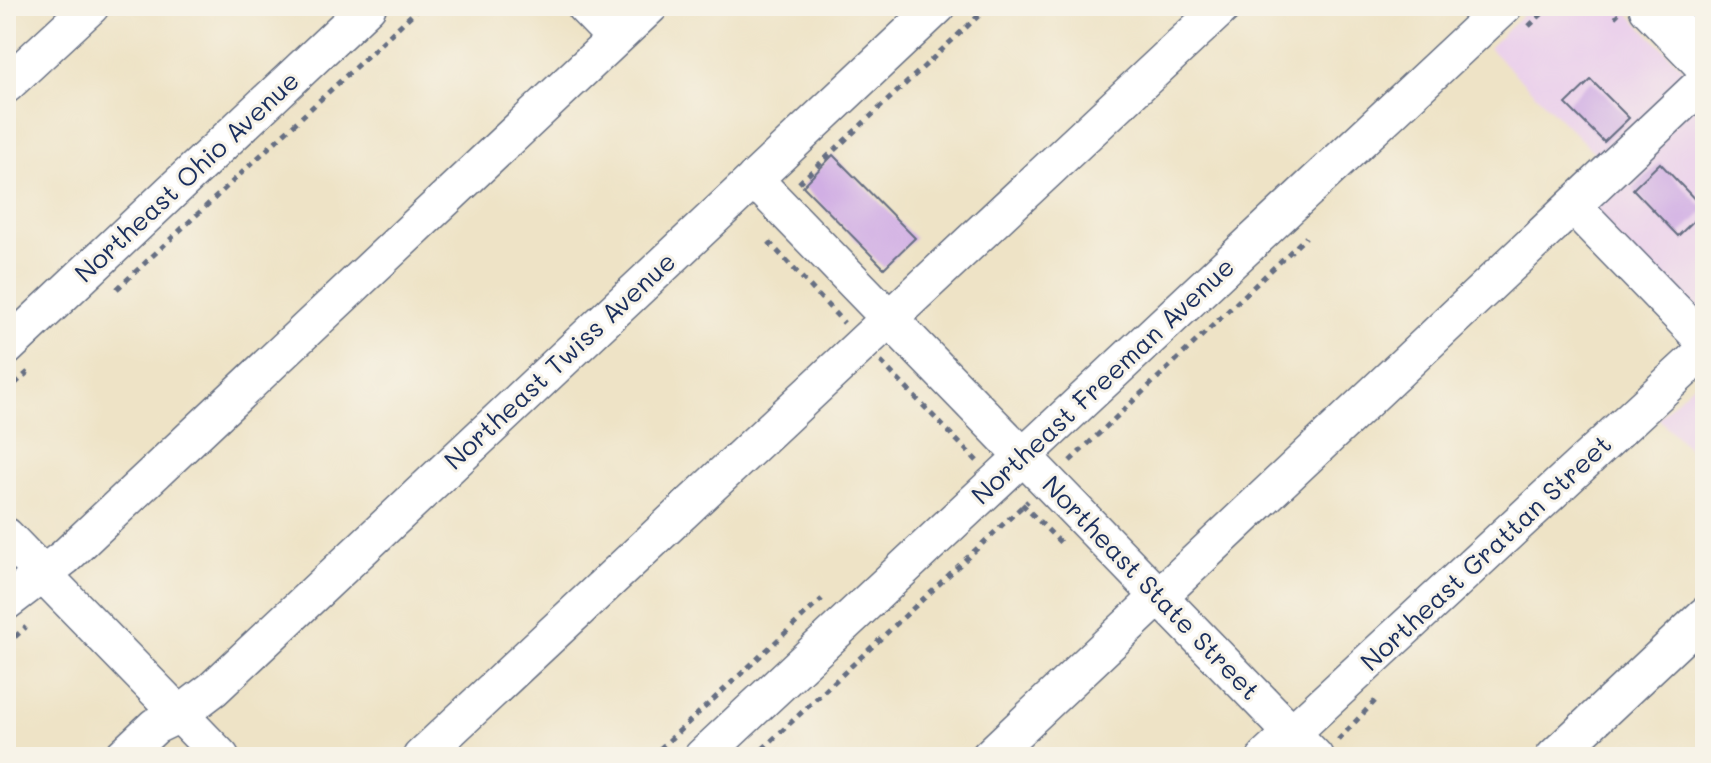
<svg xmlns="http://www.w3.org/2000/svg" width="1711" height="763" viewBox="0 0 1711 763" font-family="Mali,sans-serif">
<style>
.built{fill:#ebd1eb}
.building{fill:#d1afe4}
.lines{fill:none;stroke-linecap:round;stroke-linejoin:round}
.minor-casing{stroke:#656e82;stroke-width:39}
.major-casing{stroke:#656e82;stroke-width:47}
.path{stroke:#656e82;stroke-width:5;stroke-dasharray:6 6;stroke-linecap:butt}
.minor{stroke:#fff;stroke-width:36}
.major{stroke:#fff;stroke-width:44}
.labels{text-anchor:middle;stroke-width:6;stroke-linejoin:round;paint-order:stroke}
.street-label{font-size:26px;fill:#1b2f5e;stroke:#f7f3e8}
</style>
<rect width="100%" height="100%" fill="#f7f3e8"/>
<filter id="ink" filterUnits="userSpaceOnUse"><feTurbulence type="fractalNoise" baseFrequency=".0125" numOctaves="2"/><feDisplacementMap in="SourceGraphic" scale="16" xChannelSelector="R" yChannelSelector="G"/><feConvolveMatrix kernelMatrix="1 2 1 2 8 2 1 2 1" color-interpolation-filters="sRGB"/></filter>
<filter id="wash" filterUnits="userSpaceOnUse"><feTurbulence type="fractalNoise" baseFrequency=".006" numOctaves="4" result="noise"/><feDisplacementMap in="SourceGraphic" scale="32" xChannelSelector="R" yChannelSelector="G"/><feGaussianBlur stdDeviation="1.8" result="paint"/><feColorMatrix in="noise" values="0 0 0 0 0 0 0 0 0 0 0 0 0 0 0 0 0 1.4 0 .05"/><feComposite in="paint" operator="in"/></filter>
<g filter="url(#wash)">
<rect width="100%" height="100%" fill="#eee3c6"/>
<!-- built -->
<path class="built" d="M 1531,6 L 1621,6 L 1705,91 L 1705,329 L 1568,207 L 1609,167 L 1489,48 Z
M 1705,373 L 1705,465 L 1658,418 Z"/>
<g id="blocks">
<!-- building -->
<path class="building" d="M 1591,80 L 1629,118 L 1604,142 L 1566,104 Z
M 833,155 L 915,238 L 884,268 L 803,186 Z
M 1660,163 L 1705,210 L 1678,236 L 1633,189 Z"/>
</g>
</g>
<g filter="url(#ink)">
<use href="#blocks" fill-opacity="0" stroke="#656e82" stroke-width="2"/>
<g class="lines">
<defs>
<path id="minor" d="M 584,6 L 615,38
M 6,85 L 91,6
M 754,179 L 1315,757
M 1573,206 L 1705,342
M 6,348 L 368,6
M 6,536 L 221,757
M 6,602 L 65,557 L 650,6
M 122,757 L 155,726 L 180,714 L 213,689 L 938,6
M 421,757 L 1223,6
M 702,757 L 1504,6
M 989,757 L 1705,81
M 1266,757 L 1705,350
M 1554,757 L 1705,615"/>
<path id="major" d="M 1651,6 L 1705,62"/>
</defs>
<!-- minor casing -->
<use href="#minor" class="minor-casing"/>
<!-- major casing -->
<use href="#major" class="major-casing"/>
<!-- path -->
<path class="path" d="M 1607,6 L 1618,17
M 1529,26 L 1550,6
M 799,183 L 989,6
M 769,242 L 844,323
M 117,289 L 421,6
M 881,362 L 977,461
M 6,392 L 28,372
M 1070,461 L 1306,237
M 1022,504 L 1063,545
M 6,645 L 26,627
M 1338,740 L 1375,701
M 651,757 L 822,599
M 754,757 L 1028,501"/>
<!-- minor -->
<use href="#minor" class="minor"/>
<!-- major -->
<use href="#major" class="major"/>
</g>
</g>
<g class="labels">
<!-- street labels -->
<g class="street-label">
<text transform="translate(187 177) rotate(-43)" y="9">Northeast Ohio Avenue</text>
<text transform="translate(560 361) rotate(-43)" y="9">Northeast Twiss Avenue</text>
<text transform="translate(1103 381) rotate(-43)" y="9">Northeast Freeman Avenue</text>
<text transform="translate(1486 553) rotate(-43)" y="9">Northeast Grattan Street</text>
<text transform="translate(1151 588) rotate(46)" y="9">Northeast State Street</text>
</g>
</g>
<!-- margin -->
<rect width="1711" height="763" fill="none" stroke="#f7f3e8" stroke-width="32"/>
</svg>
